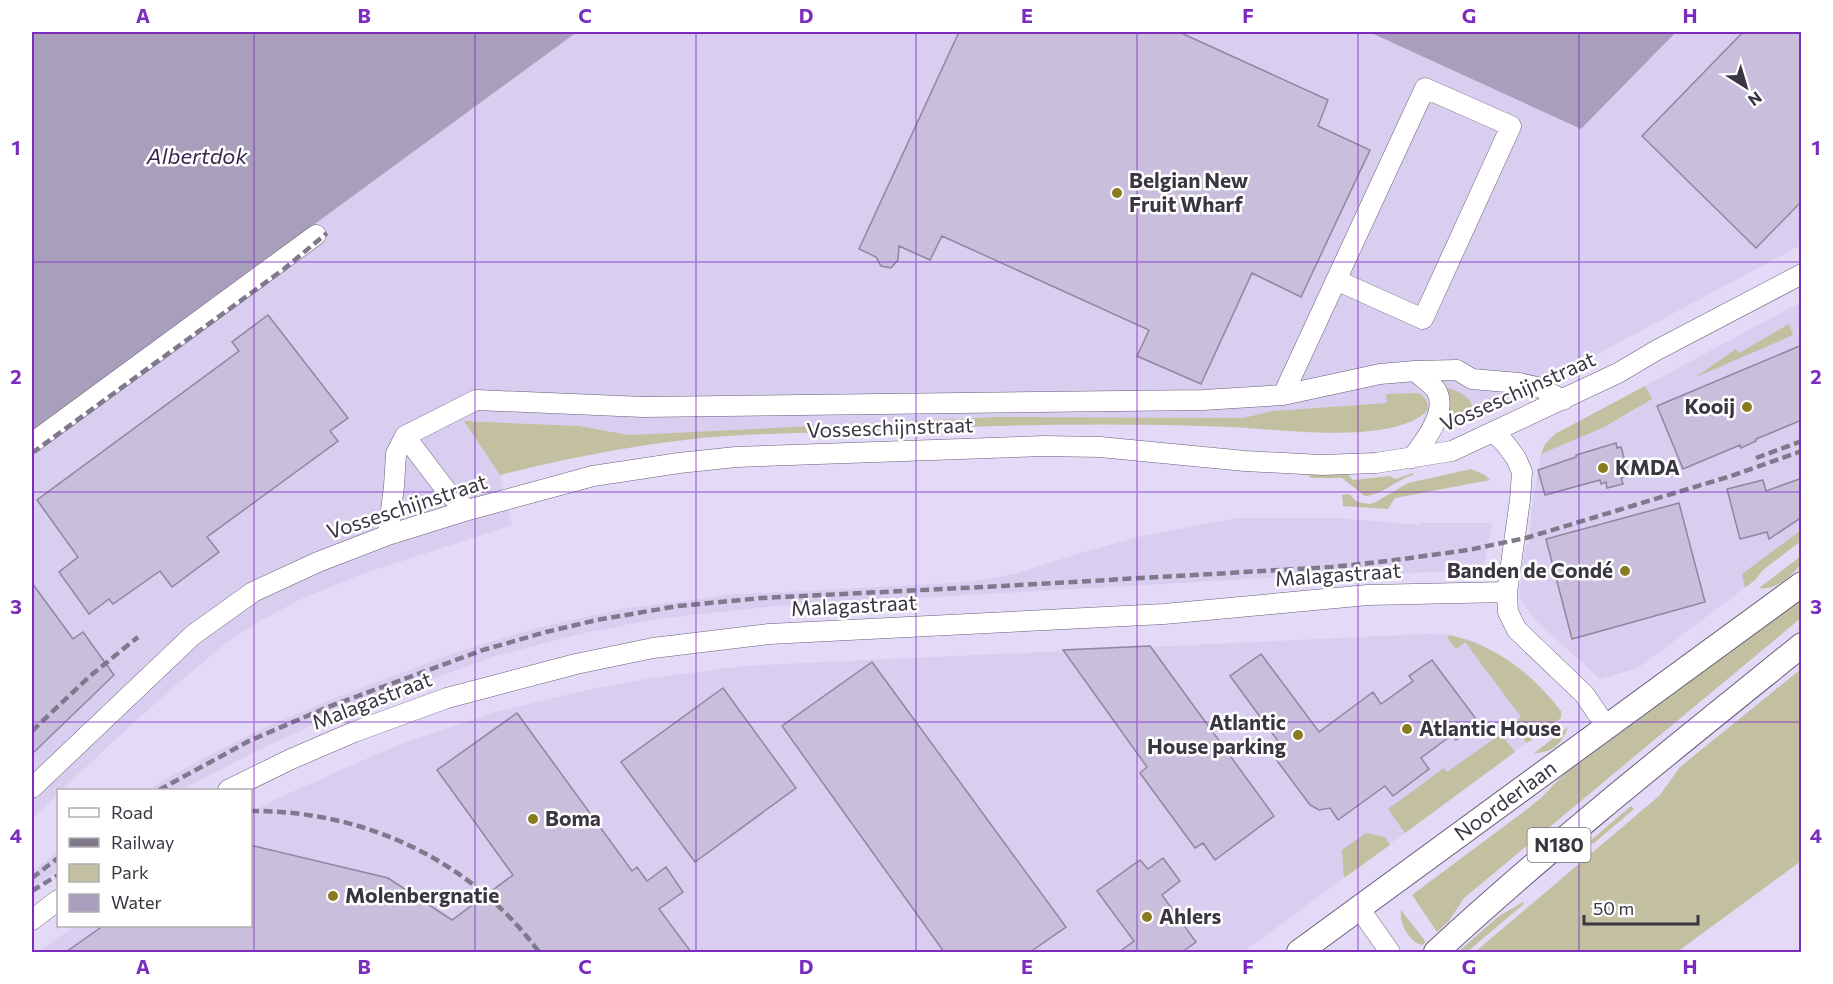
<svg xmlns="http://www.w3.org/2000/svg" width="1833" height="984" viewBox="0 0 1833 984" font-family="Commissioner,sans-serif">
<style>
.built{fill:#d9cdf0}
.green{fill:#c3bfa1}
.water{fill:#a99fbc}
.building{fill:#c9bedc;stroke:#9086a1;stroke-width:1.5}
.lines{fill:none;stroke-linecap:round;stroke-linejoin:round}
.minor-casing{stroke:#675e77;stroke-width:21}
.major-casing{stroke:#675e77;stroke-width:26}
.minor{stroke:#fff;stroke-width:20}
.major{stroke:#fff;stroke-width:24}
.rail{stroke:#7f798b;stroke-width:4.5;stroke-dasharray:9 4.5;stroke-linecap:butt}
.grid{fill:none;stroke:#7b2cbf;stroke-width:1.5;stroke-opacity:0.55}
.poi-dot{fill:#897b20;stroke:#fff;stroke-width:2}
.labels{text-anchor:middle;stroke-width:5;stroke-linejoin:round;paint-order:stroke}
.shield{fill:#fff;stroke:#75727a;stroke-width:1.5}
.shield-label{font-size:20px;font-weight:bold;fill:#3a3641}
.poi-label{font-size:21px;font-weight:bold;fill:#3a3641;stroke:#fff;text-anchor:start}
.street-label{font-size:21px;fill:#3a3641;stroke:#fff}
.water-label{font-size:22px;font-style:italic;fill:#38274f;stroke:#fff}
.neatline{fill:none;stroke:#7b2cbf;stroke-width:2}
.grid-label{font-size:20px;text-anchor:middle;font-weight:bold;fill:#7b2cbf}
</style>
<rect width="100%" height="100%" fill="#e4daf7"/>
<!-- built -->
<path class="built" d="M 577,32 L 1369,32 L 1581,129 L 1676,32 L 1801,32 L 1801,245 L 1519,396 L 1472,417 L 1445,426 L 1423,429 L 1423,416 L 1428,410 L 1386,394 L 1388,403 L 1273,411 L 1243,418 L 997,417 L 629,435 L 579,426 L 465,421 L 500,475 L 512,525 L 362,574 L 303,598 L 260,621 L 226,643 L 176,685 L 120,735 L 62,790 L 58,790 L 58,794 L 32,819 L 32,431 Z
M 1801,302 L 1801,541 L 1763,570 L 1755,580 L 1638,668 L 1600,679 L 1535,620 L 1521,600 L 1519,592 L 1525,545 L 1529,544 L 1532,506 L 1541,454 L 1629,413 L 1651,399 L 1645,386 Z
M 1237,518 L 1337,518 L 1421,525 L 1421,523 L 1492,523 L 1485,561 L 1480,567 L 1468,571 L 1283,577 L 776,606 L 655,619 L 580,634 L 495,656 L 338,714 L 256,751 L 182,790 L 148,790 L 192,764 L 264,728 L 335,698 L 457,652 L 537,628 L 622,609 L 728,595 L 952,583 L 989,579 L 1018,573 L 1077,554 L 1142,536 Z
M 1426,634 L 1450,635 L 1474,641 L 1502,656 L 1528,675 L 1549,696 L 1561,711 L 1561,718 L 1243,952 L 38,952 L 75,926 L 250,926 L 251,813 L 274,800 L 400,744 L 495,712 L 587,690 L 651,678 L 743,666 Z
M 58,851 L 58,870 L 32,889 L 32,871 Z"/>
<!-- green -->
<path class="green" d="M 1789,324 L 1793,335 L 1694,378 L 1736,349 L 1739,353 Z
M 1645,386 L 1652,399 L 1604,427 L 1541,454 L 1545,444 L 1555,434 Z
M 1447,388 C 1456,389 1480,401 1469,413 C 1464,419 1453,420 1446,422 Z
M 1419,393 C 1426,398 1428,402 1428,410 C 1394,446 1278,429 1231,427 C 1110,422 989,425 868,431 C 807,433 745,433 685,440 C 622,447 561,460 500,475 L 464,421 L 579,426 L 629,435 L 997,417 L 1243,418 L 1273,411 L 1387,403 L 1386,394 Z
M 1471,469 L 1485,475 L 1490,480 L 1395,498 L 1388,509 L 1343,506 L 1342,495 L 1349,494 L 1357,502 L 1370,504 L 1376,502 L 1408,483 Z
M 1413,473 L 1413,475 C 1396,480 1382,495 1365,496 L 1342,478 L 1311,478 L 1308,475 L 1347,474 L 1353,480 L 1390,476 L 1395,479 Z
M 1801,530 L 1801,541 L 1763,570 L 1755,580 L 1745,588 L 1742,574 Z
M 1801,556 L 1801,564 C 1792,576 1775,591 1759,588 Z
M 1801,600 L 1801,618 L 1464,898 L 1449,921 L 1437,932 L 1412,895 L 1526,810 L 1541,798 L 1564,774 Z
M 1450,635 C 1498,647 1531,673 1561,711 L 1561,718 L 1527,743 L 1513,724 L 1521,717 L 1465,642 L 1456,649 L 1447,637 Z
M 1801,669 L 1801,861 L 1677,952 L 1475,952 L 1659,796 L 1680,767 Z
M 1568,727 C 1562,744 1552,753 1534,753 Z
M 1501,734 L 1515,752 L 1405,833 L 1388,809 L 1444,768 L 1447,772 Z
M 1631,806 L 1634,809 L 1593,844 L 1590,841 Z
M 1366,833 L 1385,837 L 1390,845 L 1344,878 L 1342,850 Z
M 1523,902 L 1524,904 L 1467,952 L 1458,952 L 1499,916 Z
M 1401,910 L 1426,942 L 1422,945 C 1409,942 1399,923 1401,910 Z"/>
<!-- water -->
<path class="water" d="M 32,32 L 577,32 L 32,431 Z
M 1369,32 L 1676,32 L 1581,129 Z"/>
<!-- building -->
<path class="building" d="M 959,32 L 1179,32 L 1328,100 L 1318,126 L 1370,150 L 1301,297 L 1252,273 L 1201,384 L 1137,356 L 1149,330 L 942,236 L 930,260 L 899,246 L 898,260 L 891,268 L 881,266 L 876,257 L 859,249 Z
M 1743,32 L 1802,32 L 1802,201 L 1756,248 L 1642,136 Z
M 268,315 L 348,418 L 330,431 L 338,441 L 207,537 L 219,552 L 172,587 L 160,571 L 113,604 L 109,599 L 89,614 L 59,572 L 78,557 L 37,500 L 239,351 L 232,342 Z
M 1802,345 L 1802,420 L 1756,439 L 1756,441 L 1741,448 L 1740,445 L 1683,469 L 1657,406 Z
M 1616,443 L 1617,448 L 1621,447 L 1629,476 L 1621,478 L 1623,484 L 1607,488 L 1606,482 L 1601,484 L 1600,480 L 1545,495 L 1538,470 L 1576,457 L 1576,455 Z
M 1802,478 L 1802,517 L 1769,539 L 1767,532 L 1740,539 L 1727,489 L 1763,480 L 1766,491 Z
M 1679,503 L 1705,602 L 1572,639 L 1546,539 Z
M 32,583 L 73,639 L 83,632 L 114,675 L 32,754 Z
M 1150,646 L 1274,816 L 1215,860 L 1203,843 L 1195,848 L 1140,773 L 1147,767 L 1063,650 Z
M 1261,654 L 1319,732 L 1373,692 L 1381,704 L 1413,681 L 1409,676 L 1432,660 L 1479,723 L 1456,740 L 1452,735 L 1421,758 L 1429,769 L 1393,796 L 1385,786 L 1338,820 L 1330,808 L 1319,810 L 1310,805 L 1275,758 L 1273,750 L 1278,741 L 1230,676 Z
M 872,662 L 1066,927 L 1030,952 L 944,952 L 782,726 Z
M 723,688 L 796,788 L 695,862 L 621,762 Z
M 517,713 L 632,871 L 637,867 L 647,881 L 666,867 L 683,892 L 659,909 L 691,952 L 66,952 L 103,926 L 250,926 L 250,845 L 388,878 L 452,920 L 513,875 L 437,770 Z
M 1163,858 L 1180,881 L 1162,895 L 1196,942 L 1182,952 L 1119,952 L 1134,941 L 1097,891 L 1140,860 L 1148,869 Z"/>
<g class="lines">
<defs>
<path id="minor" d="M 1415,371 L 1457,370 L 1472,379 L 1519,383 L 1541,388 L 1563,400
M 1283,395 L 1380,374 L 1415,371 C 1421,377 1431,383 1436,390 C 1449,411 1424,442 1412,458
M 1493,432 L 1504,442 L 1516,458 L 1522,472 L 1520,500 L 1507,592 L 1508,612 L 1517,630 L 1584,694 L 1606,726
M 405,436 L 449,494 L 468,510
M 32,443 L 316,235
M 388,535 L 394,486 L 396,454 L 405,436 L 476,400 L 643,407 L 1203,400 L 1283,395 L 1425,88 L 1511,126 L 1423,319 L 1336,280
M 32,788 L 193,635 L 253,592 L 318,562 L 388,535 L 468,510 L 593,476 L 679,463 L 736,457 L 1044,446 L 1100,447 L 1245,461 L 1322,465 L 1376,463 L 1452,451 L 1618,373 L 1657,350 L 1802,274
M 228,790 L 289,760 L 354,732 L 447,698 L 576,664 L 653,648 L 769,634 L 1164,614 L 1368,595 L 1507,592
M 1359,908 L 1390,952
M 32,920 L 58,900"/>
<g id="major">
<path id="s1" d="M 1299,952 L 1802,584"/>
<path d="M 1436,952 C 1552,845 1678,745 1802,645"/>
</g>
</defs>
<!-- minor casing -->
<use href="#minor" class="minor-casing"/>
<!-- major casing -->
<use href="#major" class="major-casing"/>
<!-- minor -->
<use href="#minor" class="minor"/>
<!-- major -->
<use href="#major" class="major"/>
<!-- rail -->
<path class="rail" d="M 32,453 L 284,269 L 327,233
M 1756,458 L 1802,441
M 32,731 L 90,676 L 138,637
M 159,790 L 249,741 L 328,707 L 483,650 L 546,632 L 597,620 L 678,606 L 762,598 L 1003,586 L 1332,567 L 1388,561 L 1468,550 L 1526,538 L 1731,476 L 1802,451
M 250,811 C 364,810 471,860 539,952
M 32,878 L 58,858
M 32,891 L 58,875"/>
</g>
<!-- grid -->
<path class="grid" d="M 254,32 L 254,952M 475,32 L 475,952M 696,32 L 696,952M 916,32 L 916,952M 1137,32 L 1137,952M 1358,32 L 1358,952M 1579,32 L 1579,952M 32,262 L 1802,262M 32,492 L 1802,492M 32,722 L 1802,722"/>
<!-- markers -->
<g class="poi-dot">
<circle cx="1117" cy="193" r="6"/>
<circle cx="1747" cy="407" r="6"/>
<circle cx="1603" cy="468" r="6"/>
<circle cx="1625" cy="571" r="6"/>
<circle cx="1407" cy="729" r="6"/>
<circle cx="1298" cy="735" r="6"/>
<circle cx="533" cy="819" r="6"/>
<circle cx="333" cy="896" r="6"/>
<circle cx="1147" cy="917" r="6"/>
</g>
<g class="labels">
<!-- shield labels -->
<rect class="shield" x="1527.5" y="828" width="63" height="34" rx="4.5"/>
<g class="shield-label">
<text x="1559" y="852">N180</text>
</g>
<!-- poi labels -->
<g class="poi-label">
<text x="1129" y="188">Belgian New<tspan x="1129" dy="24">Fruit Wharf</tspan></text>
<text x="1735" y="414" text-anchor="end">Kooij</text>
<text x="1615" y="475">KMDA</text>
<text x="1613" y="578" text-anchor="end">Banden de Condé</text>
<text x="1286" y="730" text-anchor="end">Atlantic<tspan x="1286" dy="24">House parking</tspan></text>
<text x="1419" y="736">Atlantic House</text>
<text x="545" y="826">Boma</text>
<text x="345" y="903">Molenbergnatie</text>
<text x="1159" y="924">Ahlers</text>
</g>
<!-- street labels -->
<g class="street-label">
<text transform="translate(1518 392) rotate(-24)" y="7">Vosseschijnstraat</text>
<text transform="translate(890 428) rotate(-2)" y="7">Vosseschijnstraat</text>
<text transform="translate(407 507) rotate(-18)" y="7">Vosseschijnstraat</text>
<text transform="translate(1338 575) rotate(-4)" y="7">Malagastraat</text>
<text transform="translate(854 606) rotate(-3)" y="7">Malagastraat</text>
<text transform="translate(372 701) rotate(-21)" y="7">Malagastraat</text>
<text dy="7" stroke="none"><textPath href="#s1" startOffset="256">Noorderlaan</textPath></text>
</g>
<!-- water labels -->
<g class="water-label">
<text x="197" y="164">Albertdok</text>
</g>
</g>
<!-- border -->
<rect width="1833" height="984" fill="none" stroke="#ffffff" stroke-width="66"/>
<!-- legend -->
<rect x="57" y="789" width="195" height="138" fill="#ffffff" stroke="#b0afb3" stroke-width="1.5"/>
<rect x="69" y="808" width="30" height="9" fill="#ffffff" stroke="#b0afb3" stroke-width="1.5"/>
<text x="111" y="819" font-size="18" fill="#3a3641">Road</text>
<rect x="69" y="838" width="30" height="9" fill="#7f798b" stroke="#b0afb3" stroke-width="1.5"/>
<text x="111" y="849" font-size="18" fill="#3a3641">Railway</text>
<rect x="69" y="864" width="30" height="18" fill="#c3bfa1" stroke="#b0afb3" stroke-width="1.5"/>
<text x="111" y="879" font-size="18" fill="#3a3641">Park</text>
<rect x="69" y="894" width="30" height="18" fill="#a99fbc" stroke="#b0afb3" stroke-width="1.5"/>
<text x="111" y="909" font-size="18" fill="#3a3641">Water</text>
<!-- north arrow -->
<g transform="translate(1746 87) rotate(143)" stroke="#ffffff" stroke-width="4.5" paint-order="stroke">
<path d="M0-4.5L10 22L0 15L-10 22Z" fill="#3a3641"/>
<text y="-9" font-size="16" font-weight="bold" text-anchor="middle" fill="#3a3641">N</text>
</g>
<!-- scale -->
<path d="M1584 915v9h114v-9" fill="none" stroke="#3a3641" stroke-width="3"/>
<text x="1593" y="915" font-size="18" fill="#3a3641" stroke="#ffffff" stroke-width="4.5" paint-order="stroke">50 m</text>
<rect x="33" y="33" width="1767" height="918" class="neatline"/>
<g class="grid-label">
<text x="143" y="23">A</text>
<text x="364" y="23">B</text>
<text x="585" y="23">C</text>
<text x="806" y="23">D</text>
<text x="1027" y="23">E</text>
<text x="1248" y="23">F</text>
<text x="1469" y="23">G</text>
<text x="1690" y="23">H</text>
<text x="16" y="155">1</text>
<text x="1816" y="155">1</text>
<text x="16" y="384">2</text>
<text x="1816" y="384">2</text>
<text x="16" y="614">3</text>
<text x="1816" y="614">3</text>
<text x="16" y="843">4</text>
<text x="1816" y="843">4</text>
<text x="143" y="974">A</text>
<text x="364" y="974">B</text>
<text x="585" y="974">C</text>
<text x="806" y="974">D</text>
<text x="1027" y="974">E</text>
<text x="1248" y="974">F</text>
<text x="1469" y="974">G</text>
<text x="1690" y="974">H</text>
</g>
</svg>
